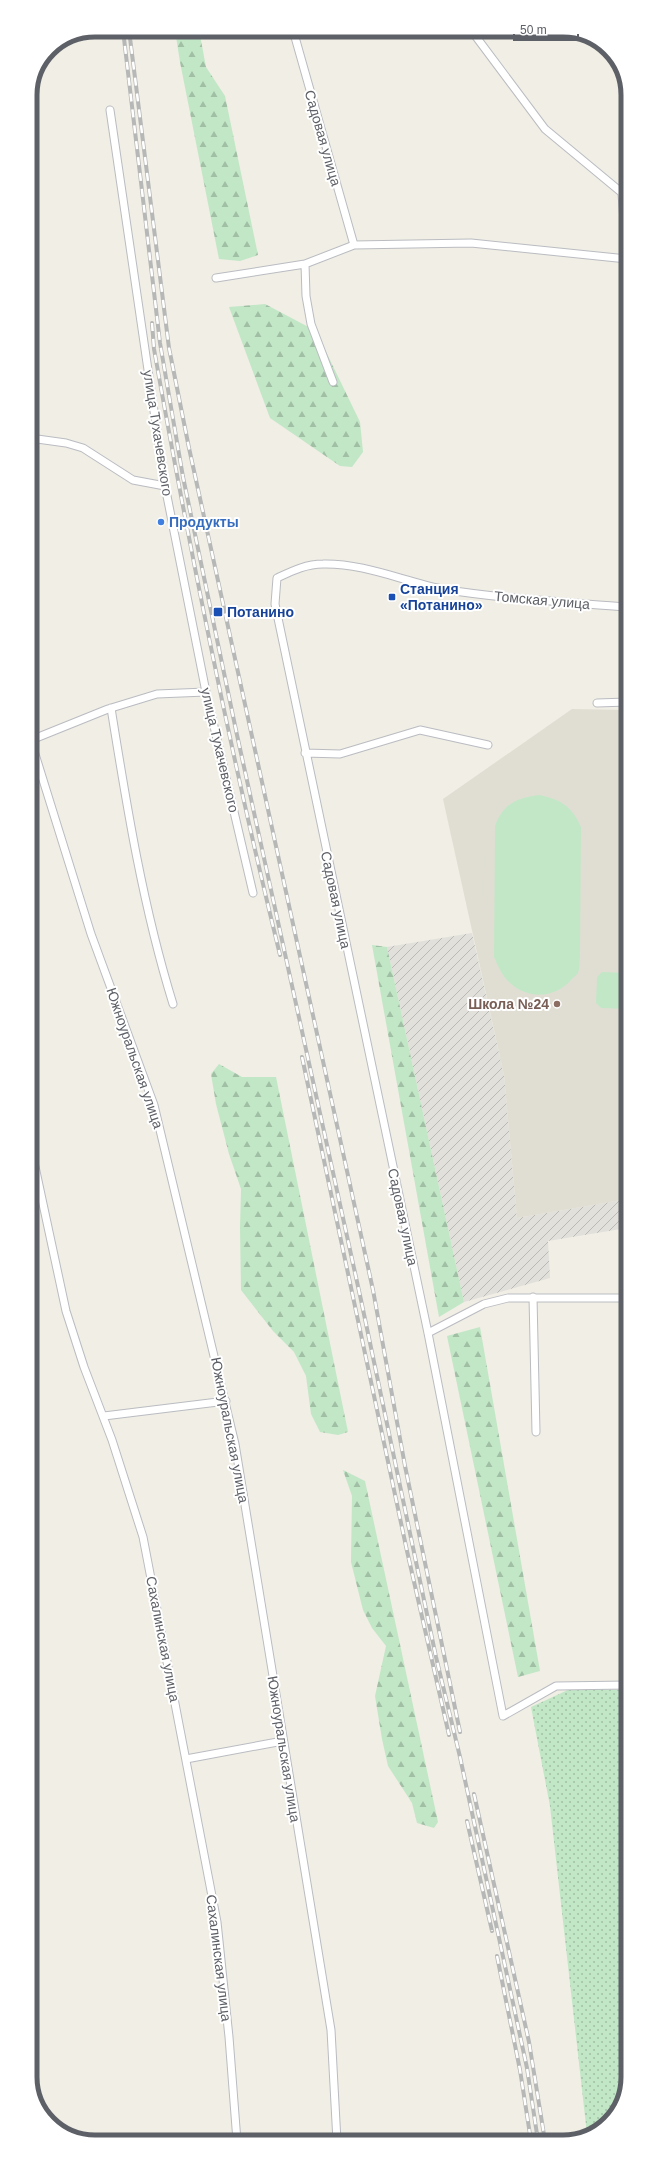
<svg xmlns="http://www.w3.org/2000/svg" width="658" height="2172" viewBox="0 0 658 2172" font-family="Arial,sans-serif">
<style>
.industrial{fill:url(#industrial-furrows)}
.education{fill:#e0ded3}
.grass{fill:url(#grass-dots)}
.forest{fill:url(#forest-firs)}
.pitch{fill:#c2e7c6}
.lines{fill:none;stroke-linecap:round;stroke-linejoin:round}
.street-casing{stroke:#babcc1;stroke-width:9}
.street{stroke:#fff;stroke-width:7}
.rail-casing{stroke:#b6b7b7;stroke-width:4}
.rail{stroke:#fff;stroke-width:2.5;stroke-dasharray:8;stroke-linecap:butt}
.shop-dot{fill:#3f7fe0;stroke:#fff;stroke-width:1.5}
.transit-dot{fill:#1a4fb4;stroke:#fff;stroke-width:1.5}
.education-dot{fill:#8d6e63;stroke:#fff;stroke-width:1.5}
.labels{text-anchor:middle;stroke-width:4;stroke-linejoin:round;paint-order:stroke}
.street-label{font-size:14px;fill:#5d6066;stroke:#fff}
.shop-label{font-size:14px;font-weight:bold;fill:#366cbe;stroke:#fff;text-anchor:start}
.transit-label{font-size:14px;font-weight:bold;fill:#164399;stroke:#fff;text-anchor:start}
.education-label{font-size:14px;font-weight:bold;fill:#785e54;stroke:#fff;text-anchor:end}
.rim{fill:none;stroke:#5d6066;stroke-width:5}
</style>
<defs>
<pattern id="industrial-furrows" width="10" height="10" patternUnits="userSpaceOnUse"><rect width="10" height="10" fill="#e1e0da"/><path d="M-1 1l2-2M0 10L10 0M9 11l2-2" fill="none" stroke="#bab9b5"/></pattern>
<pattern id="grass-dots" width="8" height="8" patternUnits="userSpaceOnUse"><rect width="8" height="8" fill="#c2e7c6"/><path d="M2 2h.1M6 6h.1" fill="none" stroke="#a1bfa5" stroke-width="1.8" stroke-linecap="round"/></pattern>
<pattern id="forest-firs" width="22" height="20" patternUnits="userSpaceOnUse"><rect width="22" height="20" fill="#c2e7c6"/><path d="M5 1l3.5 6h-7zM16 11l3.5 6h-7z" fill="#a1bfa5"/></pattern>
</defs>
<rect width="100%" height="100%" fill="#f0eee5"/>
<!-- industrial -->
<path class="industrial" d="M 472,933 L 504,1075 L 517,1218 L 627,1199 L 627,1228 L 548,1241 L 550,1278 L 464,1302 L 387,947 Z"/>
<!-- education -->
<path class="education" d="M 572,709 L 627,710 L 627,1199 L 517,1218 L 504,1075 L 443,799 Z"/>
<!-- grass -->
<path class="grass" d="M 570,1689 L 628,1690 L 621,1811 L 628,1811 L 628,2077 L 612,2120 L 587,2134 L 550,1806 L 531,1707 Z"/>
<!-- forest -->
<path class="forest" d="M 175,30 L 199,30 L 206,67 L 225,96 L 258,255 L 240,261 L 219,259 L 180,62 Z
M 265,304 L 316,331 L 360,422 L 363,452 L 352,467 L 340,466 L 270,418 L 229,307 Z
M 372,945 L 387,947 L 464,1302 L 439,1317 Z
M 219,1064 L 242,1077 L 276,1077 L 348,1432 L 338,1435 L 320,1432 L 311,1414 L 306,1376 L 294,1352 L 273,1331 L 241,1290 L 240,1228 L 241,1189 L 229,1154 L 216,1104 L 211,1074 Z
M 480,1327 L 540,1671 L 518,1677 L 447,1336 Z
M 343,1470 L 365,1481 L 438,1822 L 434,1828 L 417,1823 L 412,1803 L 388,1766 L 382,1739 L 375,1696 L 386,1646 L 372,1628 L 363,1610 L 351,1562 L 352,1496 Z"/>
<!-- pitch -->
<path class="pitch" d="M 539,795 C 560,799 572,806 581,827 L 580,957 C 579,962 580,969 578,973 C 576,975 573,978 571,980 C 555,998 529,1000 510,983 C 502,976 498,966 494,957 L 495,826 C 503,804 516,798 539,795 Z
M 602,972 L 627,973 L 627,1009 L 601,1008 L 596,1003 L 597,977 Z"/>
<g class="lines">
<defs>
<path id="street" d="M 293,30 L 354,245
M 471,30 L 545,129 L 627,197
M 110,110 L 165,486 L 206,692 L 253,893
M 622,194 L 627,261
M 305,264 L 306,296 L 311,324 L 333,382
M 216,278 L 305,264 L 354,245 L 471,243 L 627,259
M 30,438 L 66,443 L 83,448 L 133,480 L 165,486
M 627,607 C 565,602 503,599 442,589 C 403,581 363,563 323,564 C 306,564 292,571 277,578 L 275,604 L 428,1333 L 503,1716 L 556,1686 L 628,1685
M 597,703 L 627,702
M 111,708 C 127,808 143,907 173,1004
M 30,738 L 91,934 L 154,1105 L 235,1444 L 331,2030 L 337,2141
M 31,740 L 108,709 L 157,694 L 206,692
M 305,753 L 340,754 L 420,730 L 488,745
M 31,1148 L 66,1311 L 84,1367 L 112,1440 L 143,1537 L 217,1922 L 229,2037 L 237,2141
M 533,1297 L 536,1432
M 428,1333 L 484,1304 L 508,1298 L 627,1298
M 104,1416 L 226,1401
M 186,1759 L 283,1741"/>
</defs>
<!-- street casing -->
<use href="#street" class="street-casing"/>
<!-- street -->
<use href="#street" class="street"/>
<defs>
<path id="rail" d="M 123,30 L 160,343 L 183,477 L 237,735 L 361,1300 L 436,1657 L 460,1757 L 527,2068 L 538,2141
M 129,30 L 169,348 L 189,448 L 373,1290 L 405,1466 L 460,1732
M 152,323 L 154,349 C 190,552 231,755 280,955
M 302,1057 L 407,1551 L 449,1735
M 474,1794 L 529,2042 L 545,2141
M 467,1821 L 492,1931
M 497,1956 L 520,2070 L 531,2141"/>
</defs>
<!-- rail casing -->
<use href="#rail" class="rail-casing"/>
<!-- rail -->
<use href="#rail" class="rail"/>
</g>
<!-- markers -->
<circle class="shop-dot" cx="161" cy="522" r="4"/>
<g class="transit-dot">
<rect x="388" y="593" width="8" height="8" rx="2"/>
<rect x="213" y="607" width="10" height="10" rx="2"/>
</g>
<circle class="education-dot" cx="557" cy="1004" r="4"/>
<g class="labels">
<!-- street labels -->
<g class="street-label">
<text transform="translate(323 138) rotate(74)" y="5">Садовая улица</text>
<text transform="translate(158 433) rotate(81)" y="5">улица Тухачевского</text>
<text transform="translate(542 600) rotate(5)" y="5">Томская улица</text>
<text transform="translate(220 750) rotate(77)" y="5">улица Тухачевского</text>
<text transform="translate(336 900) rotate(78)" y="5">Садовая улица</text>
<text transform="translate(135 1058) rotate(71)" y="5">Южноуральская улица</text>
<text transform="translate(403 1217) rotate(78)" y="5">Садовая улица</text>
<text transform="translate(230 1430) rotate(79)" y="5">Южноуральская улица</text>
<text transform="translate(163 1639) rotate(79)" y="5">Сахалинская улица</text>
<text transform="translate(284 1749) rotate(81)" y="5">Южноуральская улица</text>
<text transform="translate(219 1958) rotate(83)" y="5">Сахалинская улица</text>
</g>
<!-- shop labels -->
<g class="shop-label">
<text x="169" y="527">Продукты</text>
</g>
<!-- transit labels -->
<g class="transit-label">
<text x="400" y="594">Станция<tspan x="400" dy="16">«Потанино»</tspan></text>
<text x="227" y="617">Потанино</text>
</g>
<!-- education labels -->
<g class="education-label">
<text x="549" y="1009">Школа №24</text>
</g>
</g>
<!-- crop -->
<path d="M0 0H658V2172H0ZM95 37H563A58 58 0 0 1 621 95V2077A58 58 0 0 1 563 2135H95A58 58 0 0 1 37 2077V95A58 58 0 0 1 95 37Z" fill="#fff" fill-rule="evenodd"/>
<path class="rim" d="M95 37H563A58 58 0 0 1 621 95V2077A58 58 0 0 1 563 2135H95A58 58 0 0 1 37 2077V95A58 58 0 0 1 95 37Z"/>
<!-- scale -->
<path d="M514 34v6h64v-6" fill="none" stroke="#5d6066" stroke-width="2"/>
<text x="520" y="34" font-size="12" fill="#5d6066" stroke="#ffffff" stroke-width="3" paint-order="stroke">50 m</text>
</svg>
